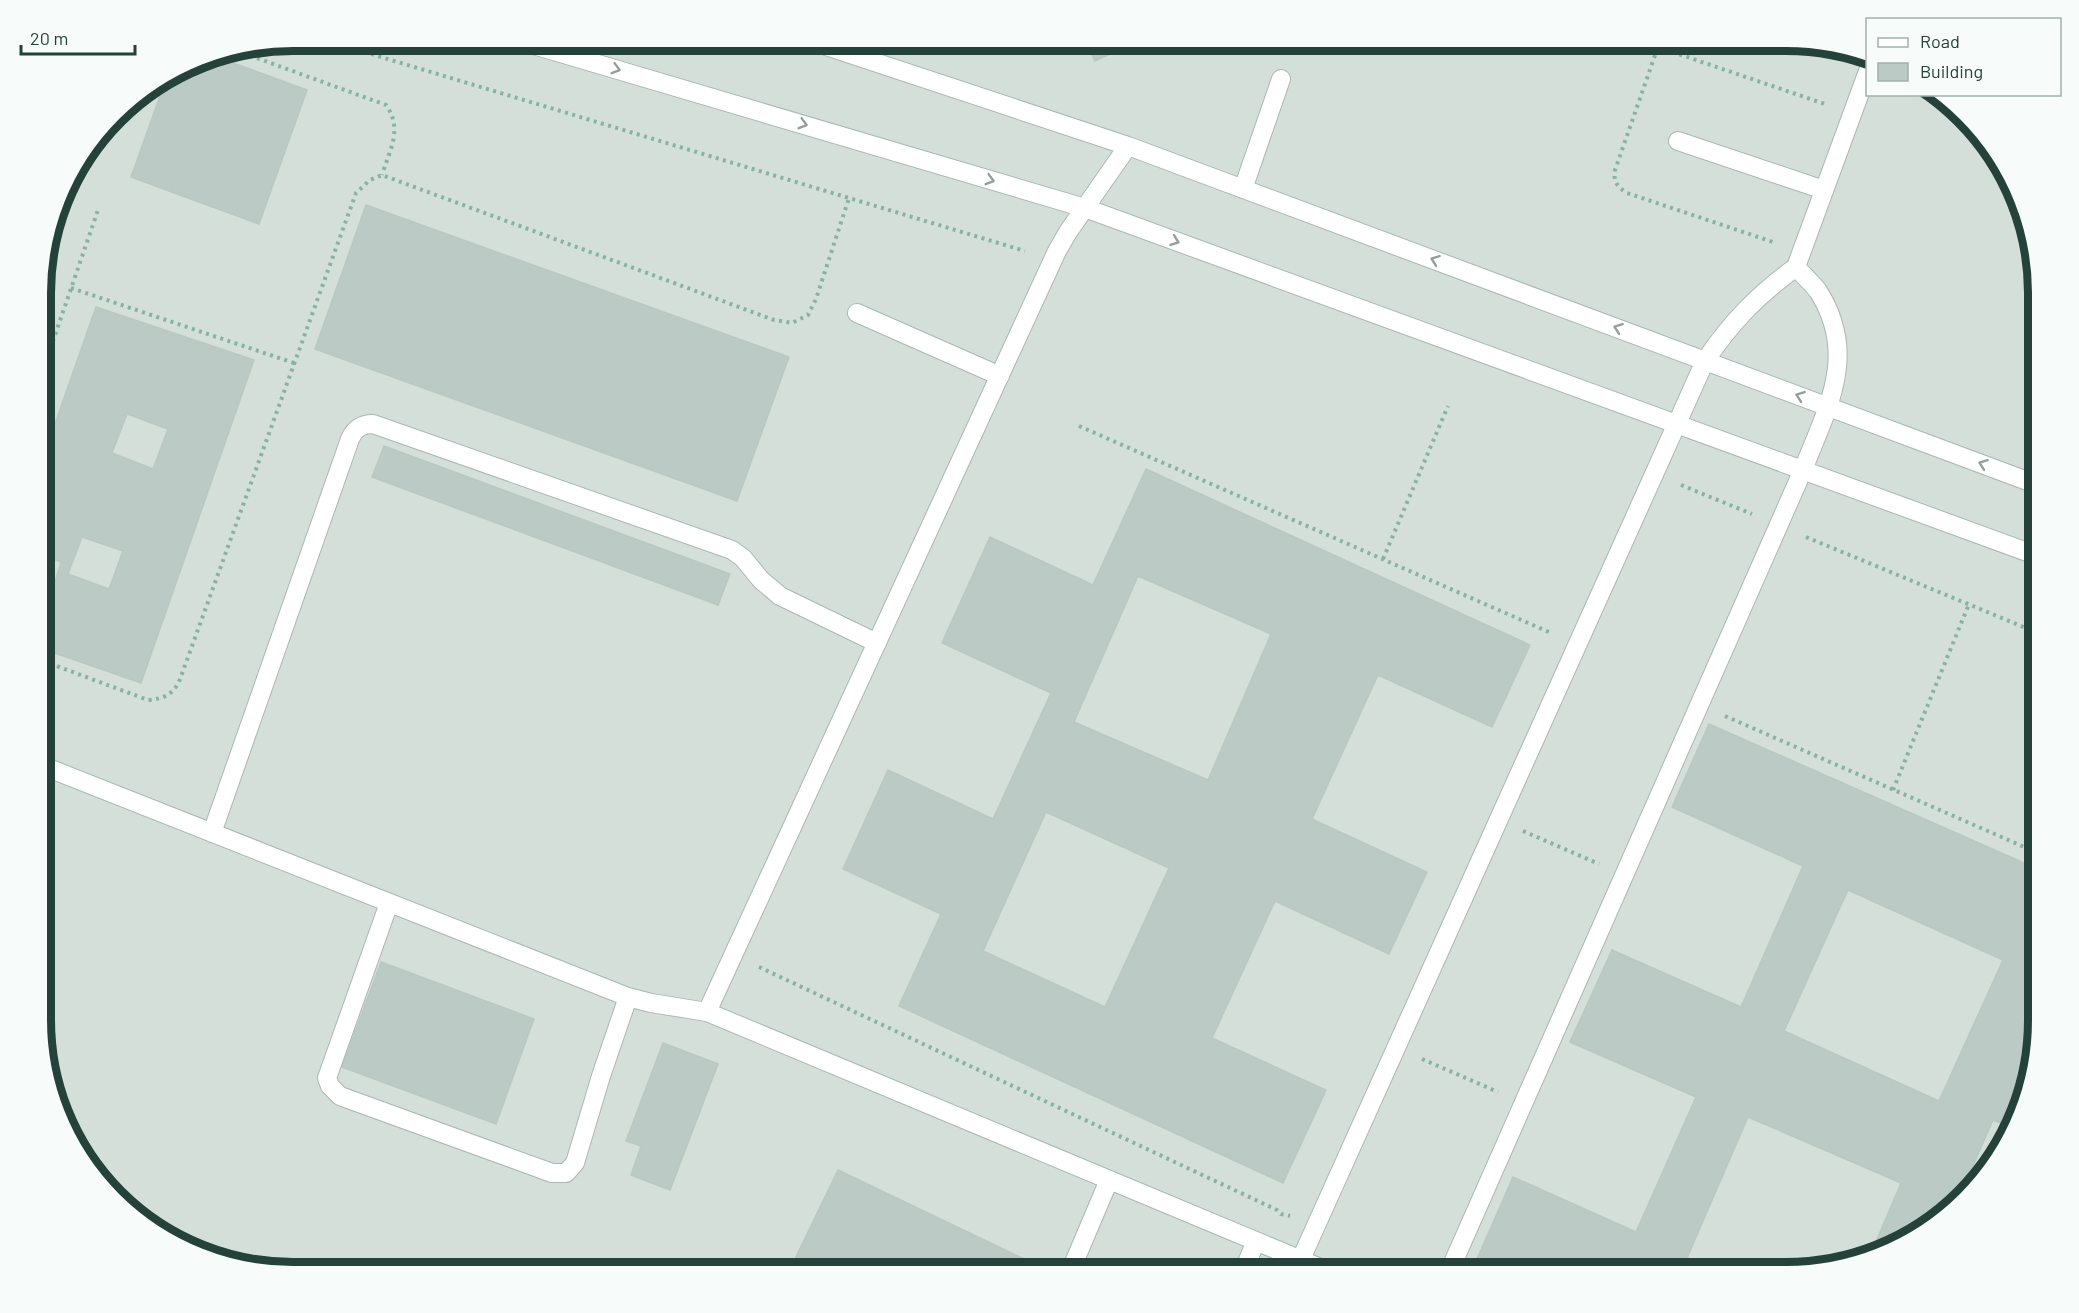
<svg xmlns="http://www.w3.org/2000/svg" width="2079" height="1313" viewBox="0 0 2079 1313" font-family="Barlow,sans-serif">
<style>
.built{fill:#d4dfda}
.building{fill:#bbcac4;stroke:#b8c9c2;stroke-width:1.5;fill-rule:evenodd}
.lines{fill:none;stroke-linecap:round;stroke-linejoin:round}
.minor-casing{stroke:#a8b8b2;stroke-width:20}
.path{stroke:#86b3a5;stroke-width:4;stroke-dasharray:3 4.5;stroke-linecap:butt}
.minor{stroke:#fff;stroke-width:18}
.oneway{stroke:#92a09c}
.rim{fill:none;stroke:#24423a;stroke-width:8}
</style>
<rect width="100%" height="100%" fill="#e6efeb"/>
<!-- built -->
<path class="built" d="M 293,41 L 1786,41 L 1868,54 L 1868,94 L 1937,95 L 2005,167 L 2038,277 L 2038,1036 L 2025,1101 L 1996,1160 L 1912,1239 L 1802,1272 L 293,1272 L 227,1264 L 153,1230 L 75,1146 L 43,1052 L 43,261 L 67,181 L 126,103 L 197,60 Z"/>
<!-- building -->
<path class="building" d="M 1085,41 L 1138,41 L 1095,61 Z
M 214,56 L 307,90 L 259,224 L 131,177 L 166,79 L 197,60 Z
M 366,205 L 789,357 L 737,501 L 315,349 Z
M 96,307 L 254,360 L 141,683 L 43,649 L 43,623 L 61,562 L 43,555 L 43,458 ZM 127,414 L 168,429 L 153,469 L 112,453 ZM 82,537 L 123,551 L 109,589 L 68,574 Z
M 384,446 L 730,574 L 718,605 L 372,477 Z
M 1146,469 L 1530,645 L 1492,727 L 1378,675 L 1312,819 L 1427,872 L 1389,954 L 1275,901 L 1212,1038 L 1326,1090 L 1283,1183 L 899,1006 L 941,914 L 843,869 L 888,770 L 993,819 L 1051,693 L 942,643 L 990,537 L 1093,585 ZM 1138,576 L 1271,634 L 1208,780 L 1074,722 ZM 1046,812 L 1169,868 L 1105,1007 L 983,951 Z
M 1709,724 L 2038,869 L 2038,1036 L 2025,1101 L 2012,1128 L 1993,1120 L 1961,1193 L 1912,1239 L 1872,1251 L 1901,1183 L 1748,1117 L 1687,1258 L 1720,1272 L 1482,1272 L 1473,1268 L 1513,1177 L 1636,1232 L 1696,1097 L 1570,1042 L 1612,950 L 1741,1007 L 1803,866 L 1672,807 ZM 1848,890 L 2003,960 L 1939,1101 L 1784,1031 Z
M 381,962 L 534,1019 L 496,1124 L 342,1067 Z
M 663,1043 L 718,1064 L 670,1190 L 631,1175 L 641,1146 L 626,1141 Z
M 838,1170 L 1049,1271 L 823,1272 L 795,1259 Z"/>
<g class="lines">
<defs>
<path id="minor" d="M 520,41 L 1085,208 L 2038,556
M 811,41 L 1128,146 L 2038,485
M 1678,141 L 1824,190
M 1243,189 L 1281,79
M 857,313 L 1000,376
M 43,766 L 628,997 L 651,1003 L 707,1012 L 1330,1272
M 212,833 L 350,439 C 355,428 362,424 373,424 L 732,550 L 743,558 L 761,580 L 780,596 L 877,643
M 389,903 L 327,1078 L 330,1086 L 340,1096 L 552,1173 L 566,1173 L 575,1163 L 601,1076 L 628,997
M 707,1012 L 1057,251 L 1068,232 L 1128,146
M 1301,1259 L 1705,361 C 1732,321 1757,296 1796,267 L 1868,71
M 1070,1272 L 1109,1180
M 1243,1272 L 1256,1241
M 1449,1272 L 1803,470 C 1827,408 1859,355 1818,291 C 1812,283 1803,275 1796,267"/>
</defs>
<!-- minor casing -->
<use href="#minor" class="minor-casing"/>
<!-- path -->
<path class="path" d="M 328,41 L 1025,251
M 1660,41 L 1615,170 C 1613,181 1617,187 1627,193 L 1776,243
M 1658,47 L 1825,104
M 243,53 L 386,105 C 403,129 390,149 382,175
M 71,288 L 294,363
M 43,370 L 98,210
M 1079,426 L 1551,633
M 1681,485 L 1752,514
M 1806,537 L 2038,633
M 1383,559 L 1448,406
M 43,661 L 148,700 C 163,699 172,695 179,682 L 356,193 L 370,180 L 382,175 L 774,320 L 792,323 L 808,315 L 816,299 L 849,198
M 1725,716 L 2038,853
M 1893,790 L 1969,604
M 1523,831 L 1599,864
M 759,967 L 1277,1210 L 1281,1214 L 1290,1216
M 1422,1059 L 1498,1092"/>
<!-- minor -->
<use href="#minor" class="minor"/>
</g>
<!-- one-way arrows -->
<defs><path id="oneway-chevron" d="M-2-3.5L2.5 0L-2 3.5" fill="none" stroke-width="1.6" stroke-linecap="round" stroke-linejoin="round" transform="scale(1.5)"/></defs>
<g class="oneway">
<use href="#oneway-chevron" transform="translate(616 69) rotate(16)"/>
<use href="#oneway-chevron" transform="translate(803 124) rotate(16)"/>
<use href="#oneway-chevron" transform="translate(990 180) rotate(16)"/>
<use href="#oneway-chevron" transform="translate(1175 241) rotate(20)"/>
<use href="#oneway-chevron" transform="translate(1435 260) rotate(-160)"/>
<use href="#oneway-chevron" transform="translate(1618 328) rotate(-160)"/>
<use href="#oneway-chevron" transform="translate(1800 396) rotate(-160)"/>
<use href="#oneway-chevron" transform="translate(1983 464) rotate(-160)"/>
</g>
<!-- crop -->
<path d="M0 0H2079V1313H0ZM293 51H1786A242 242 0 0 1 2028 293V1020A242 242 0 0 1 1786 1262H293A242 242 0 0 1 51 1020V293A242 242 0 0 1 293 51Z" fill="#f7fbf9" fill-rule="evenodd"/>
<path class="rim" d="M293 51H1786A242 242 0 0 1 2028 293V1020A242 242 0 0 1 1786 1262H293A242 242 0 0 1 51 1020V293A242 242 0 0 1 293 51Z"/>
<!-- legend -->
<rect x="1866" y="18" width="195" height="78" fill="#f7fbf9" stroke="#a3b1ad" stroke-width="1.5"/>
<rect x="1878" y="38" width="30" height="9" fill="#ffffff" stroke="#a3b1ad" stroke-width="1.5"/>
<text x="1920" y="48" font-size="18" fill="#24423a">Road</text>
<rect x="1878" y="63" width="30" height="18" fill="#bbcac4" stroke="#a3b1ad" stroke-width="1.5"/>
<text x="1920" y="78" font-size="18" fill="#24423a">Building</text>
<!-- scale -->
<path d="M21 45v9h114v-9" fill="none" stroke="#24423a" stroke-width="3"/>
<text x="30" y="45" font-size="18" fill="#24423a" stroke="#f7fbf9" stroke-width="4.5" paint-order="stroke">20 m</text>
</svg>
